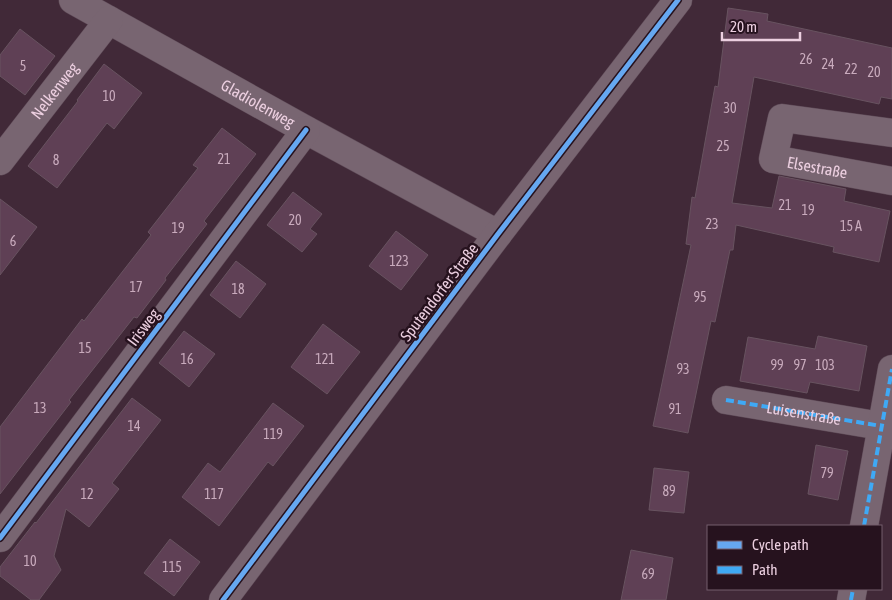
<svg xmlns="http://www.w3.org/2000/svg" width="892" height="600" viewBox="0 0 892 600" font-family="'Asap Condensed',sans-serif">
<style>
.building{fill:#5f4055;stroke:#685360}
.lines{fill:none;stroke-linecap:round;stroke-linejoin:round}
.minor-casing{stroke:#5c4855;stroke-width:29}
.minor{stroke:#786571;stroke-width:28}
.quiet{stroke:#3fa9f5;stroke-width:4;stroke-dasharray:8 4;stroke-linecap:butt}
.cycleway-casing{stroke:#26121e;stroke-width:8}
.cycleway{stroke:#66a8f1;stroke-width:5}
.labels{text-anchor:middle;stroke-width:5;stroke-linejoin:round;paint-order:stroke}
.number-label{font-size:14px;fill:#c9abbd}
.street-label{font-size:16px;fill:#eccfe0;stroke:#26121e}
</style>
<rect width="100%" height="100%" fill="#412938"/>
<!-- building -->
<path class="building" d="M 728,8 L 768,14 L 767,21 L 892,48 L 892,99 L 881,97 L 879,104 L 754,77 L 732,203 L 772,208 L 779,176 L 846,189 L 844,201 L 890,211 L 879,262 L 833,252 L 834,247 L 736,225 L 733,250 L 730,250 L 715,322 L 711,321 L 688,433 L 653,426 L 691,245 L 686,244 L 692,197 L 695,198 L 715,86 L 718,87 Z
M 20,29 L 55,56 L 25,95 L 0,76 L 0,55 Z
M 104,64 L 142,93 L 114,129 L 107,123 L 57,188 L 28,166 L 78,101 L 77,100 Z
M 222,128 L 256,154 L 204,221 L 207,224 L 165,278 L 166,280 L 137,318 L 134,317 L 69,400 L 71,402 L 0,494 L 0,427 L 82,319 L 84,321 L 151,235 L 148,232 L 198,168 L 193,165 Z
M 293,192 L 322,214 L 310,229 L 317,234 L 302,252 L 267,225 Z
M 0,199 L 37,227 L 0,275 Z
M 396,231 L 428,255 L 401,290 L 369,266 Z
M 236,261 L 266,284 L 240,318 L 210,295 Z
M 323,324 L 360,352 L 327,394 L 291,367 Z
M 184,331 L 215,354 L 189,387 L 159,363 Z
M 818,336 L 867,346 L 859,391 L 810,382 L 807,393 L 740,381 L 748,337 L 815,349 Z
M 132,398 L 161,420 L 112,483 L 119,489 L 89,527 L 66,509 L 54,556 L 61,570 L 39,600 L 31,600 L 0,576 L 0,567 L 35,522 L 36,523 Z
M 273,403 L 304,426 L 273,466 L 268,462 L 219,526 L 182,497 L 208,463 L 220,472 Z
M 816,445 L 848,451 L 838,500 L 808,494 Z
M 654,468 L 689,472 L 684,513 L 649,510 Z
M 170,539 L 200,562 L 174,596 L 144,573 Z
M 631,550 L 673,558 L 666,600 L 621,600 Z"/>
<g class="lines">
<defs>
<g id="minor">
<path id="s1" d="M 73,0 L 306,130 L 498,234"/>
<path id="s2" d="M 892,133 L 782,118 L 773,159 L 892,181"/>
<path id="s3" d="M 0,161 L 109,20"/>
<path id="s4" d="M 726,400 L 881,426"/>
<path d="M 864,526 L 892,369"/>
<path d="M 0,538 L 306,130"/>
<path d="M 223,600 L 498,234 L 678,0"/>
<path d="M 851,600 L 853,589"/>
</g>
</defs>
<!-- minor casing -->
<use href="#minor" class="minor-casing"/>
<!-- minor -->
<use href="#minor" class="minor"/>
<!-- quiet -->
<path class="quiet" d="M 726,400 L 881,426
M 864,526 L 892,369
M 851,600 L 853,589"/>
<defs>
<path id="cycleway" d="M 0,538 L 306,130
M 223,600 L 498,234 L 678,0"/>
</defs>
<!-- cycleway casing -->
<use href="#cycleway" class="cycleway-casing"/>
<!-- cycleway -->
<use href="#cycleway" class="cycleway"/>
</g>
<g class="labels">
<!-- number labels -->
<g class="number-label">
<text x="806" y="64">26</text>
<text x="828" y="69">24</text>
<text x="23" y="71">5</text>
<text x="851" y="74">22</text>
<text x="874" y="77">20</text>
<text x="109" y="101">10</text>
<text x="730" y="113">30</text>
<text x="723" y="151">25</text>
<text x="224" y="164">21</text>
<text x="56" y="165">8</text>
<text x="785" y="210">21</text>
<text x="808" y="215">19</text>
<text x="295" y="225">20</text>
<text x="712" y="229">23</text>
<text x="851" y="231">15 A</text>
<text x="178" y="233">19</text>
<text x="13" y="246">6</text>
<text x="399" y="266">123</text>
<text x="136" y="292">17</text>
<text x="238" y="294">18</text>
<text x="700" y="302">95</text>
<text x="85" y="353">15</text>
<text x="187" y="364">16</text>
<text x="325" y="364">121</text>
<text x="777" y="370">99</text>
<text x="800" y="370">97</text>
<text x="825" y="370">103</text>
<text x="683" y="374">93</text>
<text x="40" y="413">13</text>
<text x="675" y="414">91</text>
<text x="134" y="431">14</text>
<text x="273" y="439">119</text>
<text x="827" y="478">79</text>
<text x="669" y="496">89</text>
<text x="87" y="499">12</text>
<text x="214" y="499">117</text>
<text x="30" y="566">10</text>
<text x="172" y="572">115</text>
<text x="648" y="579">69</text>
</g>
<!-- street labels -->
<g class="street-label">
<text dy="6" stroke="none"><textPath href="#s3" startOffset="89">Nelkenweg</textPath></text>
<text dy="6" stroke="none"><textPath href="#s1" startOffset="212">Gladiolenweg</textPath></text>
<text dy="6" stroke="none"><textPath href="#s2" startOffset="198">Elsestraße</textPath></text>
<text transform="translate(439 292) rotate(-53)" y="6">Sputendorfer Straße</text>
<text transform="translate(143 327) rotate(-53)" y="6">Irisweg</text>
<text dy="6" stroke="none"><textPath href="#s4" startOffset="79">Luisenstraße</textPath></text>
</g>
</g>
<!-- legend -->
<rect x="707" y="525" width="175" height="65" fill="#26121e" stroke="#755e6c"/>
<rect x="717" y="541" width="25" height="8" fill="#66a8f1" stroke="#755e6c"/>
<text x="752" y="550" font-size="15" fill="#eccfe0">Cycle path</text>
<rect x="717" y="566" width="25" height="8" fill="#3fa9f5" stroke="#755e6c"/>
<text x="752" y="575" font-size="15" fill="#eccfe0">Path</text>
<!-- scale -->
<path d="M722 32v8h78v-8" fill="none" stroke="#eccfe0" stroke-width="2.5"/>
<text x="730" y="32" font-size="15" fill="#eccfe0" stroke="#26121e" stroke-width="4" paint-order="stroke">20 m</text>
</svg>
